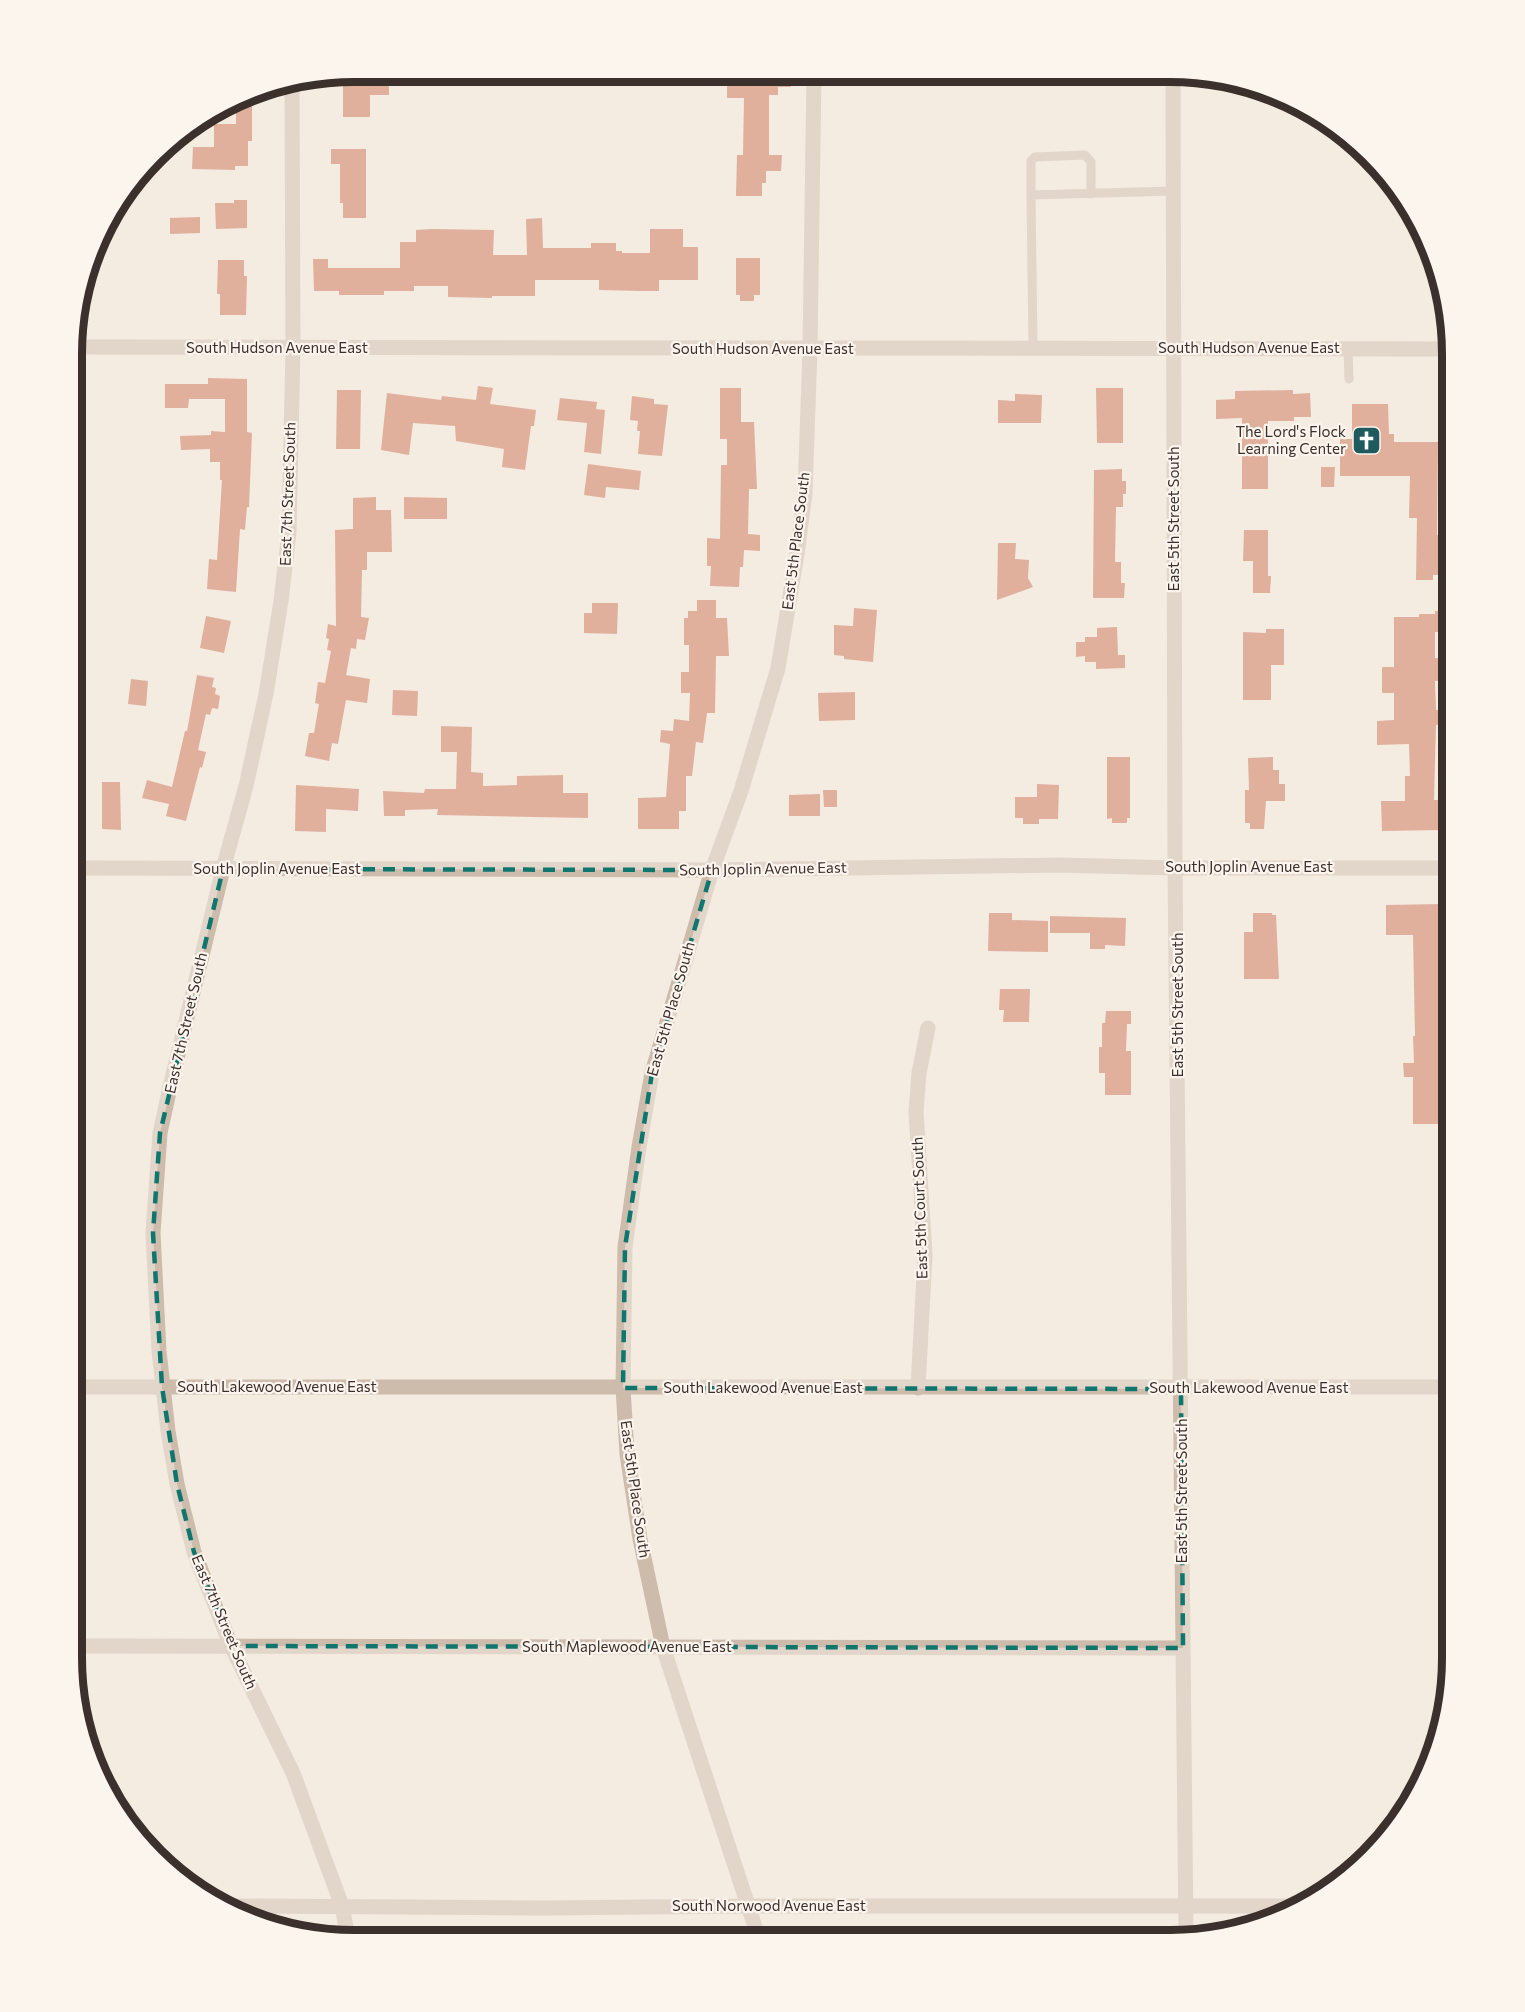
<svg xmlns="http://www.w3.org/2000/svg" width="1525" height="2012" viewBox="0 0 1525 2012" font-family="Commissioner,sans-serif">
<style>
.building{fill:#c8694b}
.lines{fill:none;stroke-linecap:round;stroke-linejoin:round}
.lane{stroke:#cdbbac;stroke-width:9}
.street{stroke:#cdbbac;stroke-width:15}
.marked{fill:none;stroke:#0f766e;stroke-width:4.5;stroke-dasharray:12 8;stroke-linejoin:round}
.labels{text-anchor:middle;stroke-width:4.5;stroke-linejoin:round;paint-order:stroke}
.street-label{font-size:15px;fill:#3b302b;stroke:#fbf5ee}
.poi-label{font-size:15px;fill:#3b302b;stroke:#fbf5ee;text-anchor:end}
.rim{fill:none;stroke:#3b302b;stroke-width:8}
</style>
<rect width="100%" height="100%" fill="#f4ebe1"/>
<!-- building -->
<path class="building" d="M 364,72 L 389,72 L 389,95 L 370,95 L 370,117 L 343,117 L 343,81 L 364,81 Z
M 727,73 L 791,73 L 791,87 L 778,87 L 778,95 L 769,95 L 769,155 L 782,155 L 781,171 L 766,171 L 766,183 L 762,183 L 762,196 L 736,196 L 737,155 L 743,155 L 744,98 L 727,98 Z
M 252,94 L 252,141 L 248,141 L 248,166 L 235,166 L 235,170 L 192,169 L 193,147 L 214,147 L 214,124 L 236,124 L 236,103 Z
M 331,149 L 366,149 L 366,218 L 343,218 L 343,203 L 340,203 L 340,164 L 331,164 Z
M 234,200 L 247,200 L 247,228 L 216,229 L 215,203 L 234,203 Z
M 200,217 L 200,233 L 170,234 L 170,218 Z
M 542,218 L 543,248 L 591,248 L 591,243 L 616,243 L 616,251 L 622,251 L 622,253 L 650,253 L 650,229 L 683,229 L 683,247 L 698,247 L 698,280 L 659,280 L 659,291 L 642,291 L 599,290 L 599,280 L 535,280 L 535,296 L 492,296 L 492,298 L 448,297 L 448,286 L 414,286 L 414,291 L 384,291 L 384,295 L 339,295 L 339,291 L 314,291 L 313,259 L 328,259 L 328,268 L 400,268 L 400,242 L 416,242 L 416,230 L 432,229 L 494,230 L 493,255 L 527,255 L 526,219 Z
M 736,258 L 760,258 L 760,295 L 754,295 L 754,301 L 740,301 L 740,295 L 736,295 Z
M 218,260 L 244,260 L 244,276 L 247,276 L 246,315 L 220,315 L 220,294 L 217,294 Z
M 208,378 L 247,379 L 247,432 L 252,433 L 249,507 L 247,507 L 245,530 L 240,529 L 236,592 L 207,589 L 209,559 L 217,560 L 222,480 L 220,480 L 220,462 L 210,462 L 210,449 L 181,450 L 180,436 L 211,435 L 211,431 L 225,432 L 225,399 L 189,399 L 188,408 L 165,408 L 165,384 L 208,384 Z
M 478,386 L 493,388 L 490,404 L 536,410 L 534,426 L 531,426 L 525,470 L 502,467 L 504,449 L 456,441 L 455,426 L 413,423 L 409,455 L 381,450 L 387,393 L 441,400 L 442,396 L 476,400 Z
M 720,388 L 741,388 L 741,422 L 754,422 L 757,489 L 749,489 L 748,534 L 760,535 L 760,551 L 744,550 L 743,567 L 740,567 L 739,587 L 710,586 L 711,566 L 707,566 L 707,538 L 720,539 L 721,465 L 727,465 L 727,439 L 720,439 Z
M 1096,388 L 1123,388 L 1123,443 L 1097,443 Z
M 337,390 L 361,390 L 360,449 L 336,449 Z
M 1293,390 L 1293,394 L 1310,393 L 1311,417 L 1294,417 L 1294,421 L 1268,421 L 1268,489 L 1242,489 L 1242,418 L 1216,419 L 1216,400 L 1235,399 L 1235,391 Z
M 1015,394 L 1042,395 L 1041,423 L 998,423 L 998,400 L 1015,401 Z
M 632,396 L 654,399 L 654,404 L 668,405 L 662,456 L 638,454 L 640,431 L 637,431 L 638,421 L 630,420 Z
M 560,398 L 597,402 L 596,409 L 605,410 L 601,454 L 584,452 L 587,423 L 557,420 Z
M 1352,404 L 1388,404 L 1389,434 L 1394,434 L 1394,442 L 1438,442 L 1437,535 L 1453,536 L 1452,565 L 1448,564 L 1448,575 L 1433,575 L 1433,580 L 1416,580 L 1417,518 L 1409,518 L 1410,476 L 1340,476 L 1340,439 L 1352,439 Z
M 588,464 L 641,471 L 639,490 L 606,487 L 605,498 L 584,495 Z
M 1321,467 L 1335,467 L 1334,487 L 1321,487 Z
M 1122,469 L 1122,481 L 1126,481 L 1126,494 L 1123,494 L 1123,507 L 1116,507 L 1115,562 L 1121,562 L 1121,583 L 1125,583 L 1124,598 L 1093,598 L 1094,470 Z
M 376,497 L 376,510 L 391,510 L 392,552 L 367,552 L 367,570 L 362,570 L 361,617 L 369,618 L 365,640 L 357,639 L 356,649 L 351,648 L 346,675 L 370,679 L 367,703 L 346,700 L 338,744 L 332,743 L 329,761 L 305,756 L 309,733 L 314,733 L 319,704 L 315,703 L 318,682 L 325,683 L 331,651 L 327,650 L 329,639 L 326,638 L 328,624 L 336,626 L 335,530 L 353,529 L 353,498 Z
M 404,497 L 447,498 L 447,519 L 404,519 Z
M 1244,530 L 1268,530 L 1268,576 L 1271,576 L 1270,593 L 1253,593 L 1253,561 L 1243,561 Z
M 998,543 L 1016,543 L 1015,559 L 1029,560 L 1028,578 L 1033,587 L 997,600 Z
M 697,600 L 716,600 L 716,618 L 727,618 L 729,656 L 716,656 L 715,713 L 707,713 L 703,743 L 696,742 L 692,776 L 686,776 L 686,811 L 679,811 L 679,829 L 638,829 L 638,798 L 666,797 L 670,744 L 660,742 L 661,730 L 673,731 L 674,719 L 689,721 L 690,693 L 681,693 L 681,672 L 689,672 L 689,645 L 684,645 L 684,618 L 688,618 L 688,611 L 697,611 Z
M 592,603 L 618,603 L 617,634 L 584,633 L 584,613 L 592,613 Z
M 854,608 L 877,610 L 873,662 L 844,659 L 844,656 L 834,655 L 834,625 L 853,626 Z
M 1435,611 L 1453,611 L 1453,630 L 1438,630 L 1438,632 L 1435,632 L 1435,658 L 1453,658 L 1453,678 L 1439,678 L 1439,681 L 1435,681 L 1436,710 L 1439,710 L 1440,725 L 1436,725 L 1434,800 L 1439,800 L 1440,830 L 1382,831 L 1381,801 L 1405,801 L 1405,776 L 1410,776 L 1409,744 L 1377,745 L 1377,721 L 1394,720 L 1394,693 L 1382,693 L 1382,667 L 1394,667 L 1394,617 L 1419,617 L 1419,614 L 1435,614 Z
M 206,616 L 231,621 L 224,653 L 200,648 Z
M 1117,627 L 1118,655 L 1125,655 L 1125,668 L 1096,669 L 1096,662 L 1085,662 L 1085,656 L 1076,657 L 1076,642 L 1085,642 L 1085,637 L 1097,637 L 1097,628 Z
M 1266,629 L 1284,629 L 1284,665 L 1271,665 L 1271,700 L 1243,700 L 1243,632 L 1266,633 Z
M 197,675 L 214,678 L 212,687 L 216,688 L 215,694 L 220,696 L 218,709 L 212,708 L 210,715 L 206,714 L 198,750 L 206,752 L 202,768 L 200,767 L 186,821 L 166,816 L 169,804 L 142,798 L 147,780 L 172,787 L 185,731 L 187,731 Z
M 131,679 L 148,681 L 146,706 L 128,704 Z
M 393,690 L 418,691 L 417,716 L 392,715 Z
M 855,692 L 855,720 L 819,721 L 818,693 Z
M 441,726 L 472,727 L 471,772 L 483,773 L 483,786 L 517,785 L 517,776 L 563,775 L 563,793 L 588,793 L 588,818 L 437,815 L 438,809 L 405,810 L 405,816 L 384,816 L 383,791 L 424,793 L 425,789 L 456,789 L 457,752 L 441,752 Z
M 1107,757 L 1130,757 L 1130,818 L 1127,818 L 1127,823 L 1112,823 L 1112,818 L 1107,819 Z
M 1273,757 L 1273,770 L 1279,770 L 1279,784 L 1285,784 L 1285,801 L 1266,801 L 1264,829 L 1250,829 L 1250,823 L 1245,823 L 1245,790 L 1249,790 L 1248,758 Z
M 102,782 L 120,782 L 121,830 L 102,829 Z
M 1037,784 L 1059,785 L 1058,819 L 1039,819 L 1039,824 L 1023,824 L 1023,818 L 1015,818 L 1015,797 L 1037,797 Z
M 296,785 L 359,789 L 358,811 L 326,809 L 326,832 L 295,831 Z
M 823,790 L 837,790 L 837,807 L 824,807 Z
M 820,794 L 820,816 L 789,816 L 789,795 Z
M 1443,904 L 1443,942 L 1446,942 L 1446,960 L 1444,960 L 1446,1008 L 1443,1008 L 1445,1054 L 1443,1054 L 1445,1101 L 1443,1101 L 1443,1124 L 1413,1124 L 1413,1077 L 1404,1077 L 1403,1063 L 1414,1063 L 1413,1036 L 1415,1036 L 1413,935 L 1386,935 L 1386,905 Z
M 989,913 L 1012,913 L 1012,920 L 1048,921 L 1048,952 L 988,951 Z
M 1253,913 L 1272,913 L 1272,915 L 1276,915 L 1279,979 L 1244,979 L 1244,932 L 1253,932 Z
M 1050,916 L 1126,918 L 1125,946 L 1105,945 L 1105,949 L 1090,949 L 1090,933 L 1050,933 Z
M 1000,989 L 1030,989 L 1029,1022 L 1003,1022 L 1004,1010 L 999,1010 Z
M 1106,1011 L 1131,1011 L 1131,1024 L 1127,1024 L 1126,1051 L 1131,1051 L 1131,1095 L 1105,1095 L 1105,1073 L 1099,1073 L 1099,1047 L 1102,1047 L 1102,1023 L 1105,1023 Z"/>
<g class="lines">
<!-- lane -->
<path class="lane" d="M 1031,195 L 1031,161 L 1035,157 L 1085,155 L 1091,162 L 1091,194
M 1033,347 L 1031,195 L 1173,191
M 1348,349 L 1349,379"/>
<!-- street -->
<path class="street" d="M 1173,74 L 1175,868 L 1186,1936
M 292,82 L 293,348 L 289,533 L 281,601 L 266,694 L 246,786 L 223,869 L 171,1083 L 160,1133 L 153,1233 L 159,1351 L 168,1431 L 177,1484 L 194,1552 L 231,1646 L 293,1773 L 342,1906 L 348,1938
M 74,347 L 1452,349
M 73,868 L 712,870 L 1060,865 L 1175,868 L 1453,868
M 73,1387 L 1453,1387
M 918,1388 L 925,1255 L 916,1112 L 919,1073 L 928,1028
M 72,1646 L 1183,1648
M 235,1906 L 544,1908 L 748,1906 L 1303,1906
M 759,1939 L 663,1647 L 640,1539 L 627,1454 L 623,1388 L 625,1247 L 639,1147 L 652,1073 L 712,870 L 741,791 L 778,668 L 797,554 L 805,493 L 810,349 L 814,73"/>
</g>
<!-- marked area -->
<path d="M0 0H1525V2012H0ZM 223,869 L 712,870 L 652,1073 L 625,1247 L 623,1388 L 1181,1389 L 1183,1648 L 231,1646 L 194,1552 L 177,1484 L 162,1387 L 153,1233 L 160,1133 Z" fill="#f4ebe1" fill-opacity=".55" fill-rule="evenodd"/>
<path class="marked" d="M 223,869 L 712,870 L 652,1073 L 625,1247 L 623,1388 L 1181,1389 L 1183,1648 L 231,1646 L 194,1552 L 177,1484 L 162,1387 L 153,1233 L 160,1133 Z"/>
<!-- icons -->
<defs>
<symbol id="church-square" viewBox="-11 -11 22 22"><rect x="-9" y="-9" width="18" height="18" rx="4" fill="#1f5a5e" stroke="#fbf5ee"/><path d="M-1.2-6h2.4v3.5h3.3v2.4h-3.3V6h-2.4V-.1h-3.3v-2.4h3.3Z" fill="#fff"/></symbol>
</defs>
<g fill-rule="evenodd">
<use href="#church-square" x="1350" y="424" width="33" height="33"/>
</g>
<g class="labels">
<!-- street labels -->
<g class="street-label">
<text x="277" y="353">South Hudson Avenue East</text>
<text x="1249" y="353">South Hudson Avenue East</text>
<text x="763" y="354">South Hudson Avenue East</text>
<text transform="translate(288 494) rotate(-88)" y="5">East 7th Street South</text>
<text transform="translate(1174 519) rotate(-90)" y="5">East 5th Street South</text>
<text transform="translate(796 541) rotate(-83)" y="5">East 5th Place South</text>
<text x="1249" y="872">South Joplin Avenue East</text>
<text x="277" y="874">South Joplin Avenue East</text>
<text transform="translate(763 869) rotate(-1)" y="5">South Joplin Avenue East</text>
<text transform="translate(1178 1005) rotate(-90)" y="5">East 5th Street South</text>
<text transform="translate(671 1009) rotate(-74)" y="5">East 5th Place South</text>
<text transform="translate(186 1023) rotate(-77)" y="5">East 7th Street South</text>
<text transform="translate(920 1208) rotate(-92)" y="5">East 5th Court South</text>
<text x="277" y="1392">South Lakewood Avenue East</text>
<text x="763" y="1393">South Lakewood Avenue East</text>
<text x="1249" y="1393">South Lakewood Avenue East</text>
<text transform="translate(635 1489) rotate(82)" y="5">East 5th Place South</text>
<text transform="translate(1182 1491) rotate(-90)" y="5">East 5th Street South</text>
<text transform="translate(224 1622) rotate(67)" y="5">East 7th Street South</text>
<text x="627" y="1652">South Maplewood Avenue East</text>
<text x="769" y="1911">South Norwood Avenue East</text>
</g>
<!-- poi labels -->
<g class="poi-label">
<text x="1346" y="437">The Lord's Flock<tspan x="1346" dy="17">Learning Center</tspan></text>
</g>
</g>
<!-- crop -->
<path d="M0 0H1525V2012H0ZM354 82H1170A272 272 0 0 1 1442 354V1658A272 272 0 0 1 1170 1930H354A272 272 0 0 1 82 1658V354A272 272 0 0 1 354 82Z" fill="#fbf5ee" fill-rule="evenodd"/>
<path class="rim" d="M354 82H1170A272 272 0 0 1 1442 354V1658A272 272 0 0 1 1170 1930H354A272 272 0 0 1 82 1658V354A272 272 0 0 1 354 82Z"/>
</svg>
